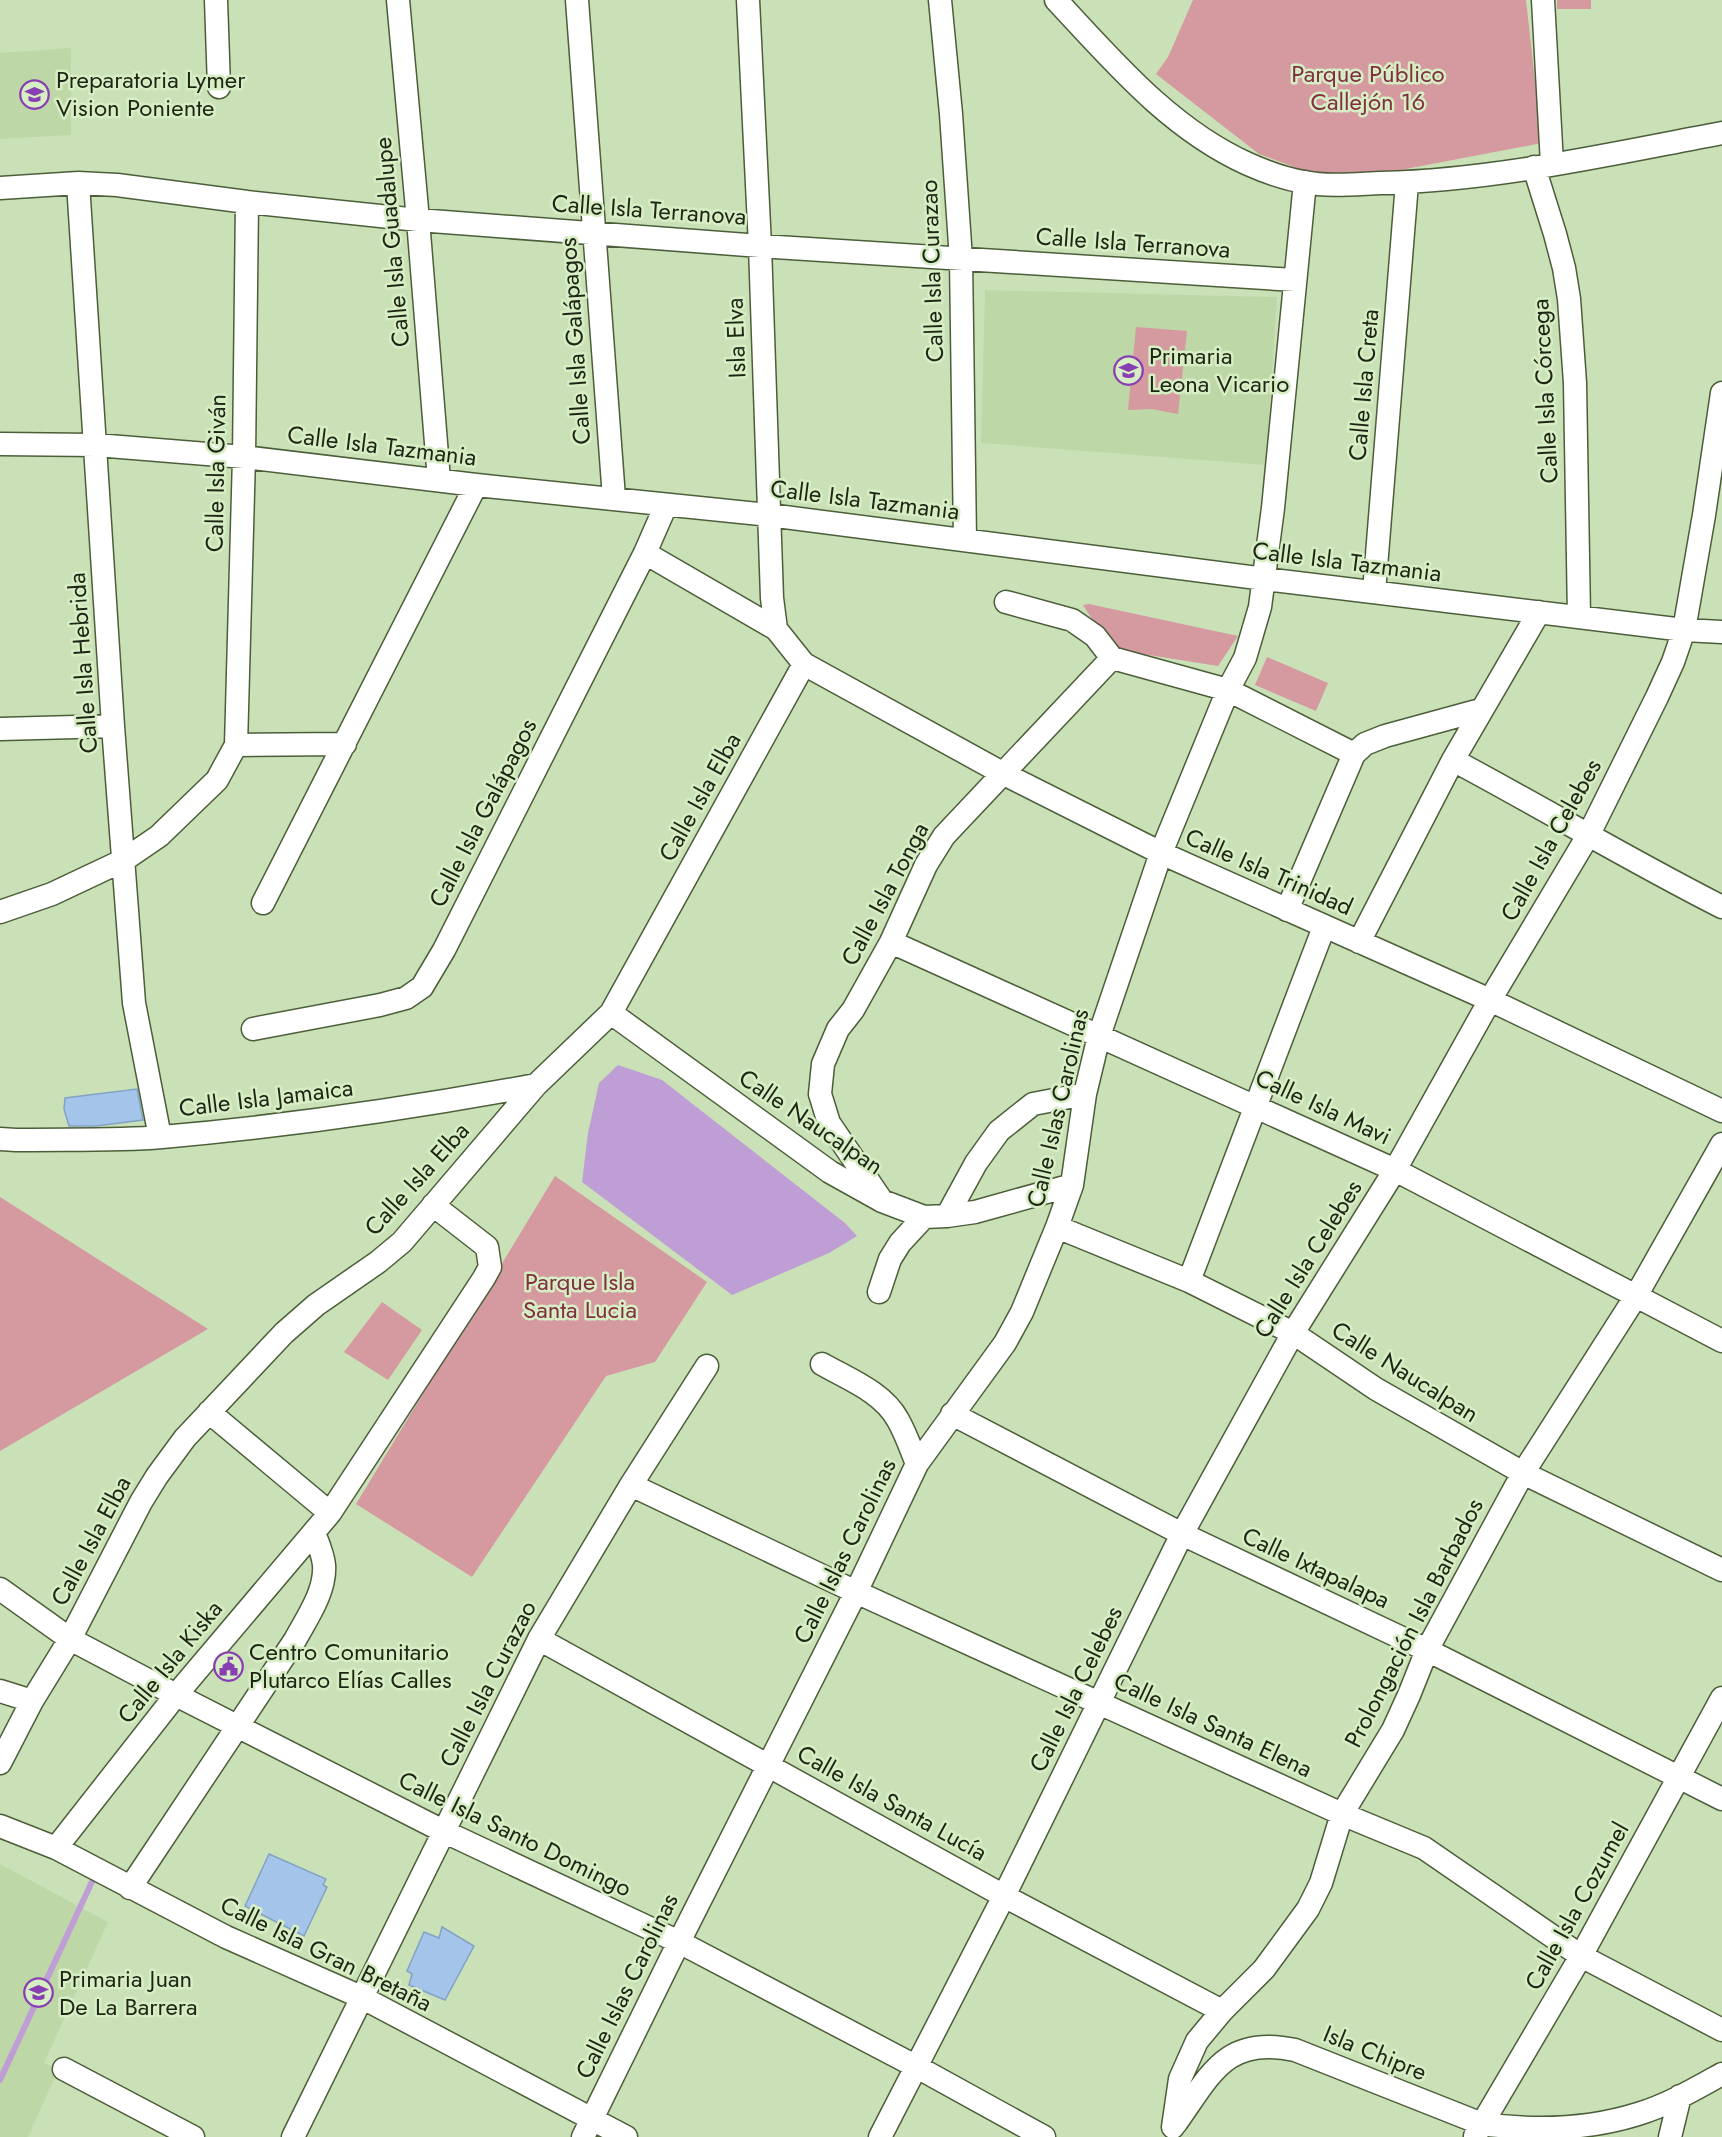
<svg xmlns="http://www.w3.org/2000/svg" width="1722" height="2137" viewBox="0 0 1722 2137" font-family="Jost,sans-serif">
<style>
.built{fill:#bed7a7}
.green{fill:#d599a0}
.water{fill:#be9ed5}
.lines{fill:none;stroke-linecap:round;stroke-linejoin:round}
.stream{stroke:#be9ed5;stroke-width:6}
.building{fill:#a4c5e9;stroke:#82a2c5;stroke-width:1.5}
.minor-casing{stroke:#4b5e39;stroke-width:25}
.minor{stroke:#fff;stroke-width:22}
.labels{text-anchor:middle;stroke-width:5;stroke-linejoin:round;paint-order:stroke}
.park-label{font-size:24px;fill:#812f40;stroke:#d7eec4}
.poi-label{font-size:24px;fill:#1d2515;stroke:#d7eec4;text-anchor:start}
.street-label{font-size:24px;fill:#1d2515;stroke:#d7eec4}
</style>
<rect width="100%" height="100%" fill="#cae1b7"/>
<!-- built -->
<path class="built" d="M 71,48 L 71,135 L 0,139 L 0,53 Z
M 985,290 L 1277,297 L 1266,465 L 981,443 Z
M 0,1864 L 108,1922 L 44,2063 L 58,2070 L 28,2137 L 0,2137 Z"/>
<!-- green -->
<path class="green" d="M 1193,0 L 1526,0 L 1542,143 L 1369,176 L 1313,174 L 1259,154 L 1156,74 L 1168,57 Z
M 1557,0 L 1591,0 L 1591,9 L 1557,9 Z
M 1136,327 L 1187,331 L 1178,414 L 1152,409 L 1128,410 Z
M 1089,604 L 1238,636 L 1218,666 L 1111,649 L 1083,605 Z
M 1267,657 L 1328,683 L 1316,711 L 1255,685 Z
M 555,1176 L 707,1282 L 655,1362 L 606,1376 L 472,1577 L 356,1504 Z
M 0,1197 L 208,1329 L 0,1451 Z
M 382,1302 L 422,1330 L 388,1380 L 344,1352 Z"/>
<!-- water -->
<path class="water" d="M 618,1065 L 662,1080 L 845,1223 L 857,1236 L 829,1253 L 732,1295 L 582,1182 L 588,1133 L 599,1083 Z"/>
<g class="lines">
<!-- stream -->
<path class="stream" d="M 0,2080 L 96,1873"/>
</g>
<!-- building -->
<path class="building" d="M 137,1089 L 143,1120 L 96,1126 L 69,1126 L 64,1109 L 65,1098 Z
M 269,1854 L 326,1879 L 323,1885 L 327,1887 L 304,1936 L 245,1906 Z
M 442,1927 L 474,1946 L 445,2000 L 409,1985 L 412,1974 L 407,1971 L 424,1932 L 439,1938 Z"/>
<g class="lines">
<defs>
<path id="minor" d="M 216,0 L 219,87
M 398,0 L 418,220 L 439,480
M 577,0 L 614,498
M 748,0 L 760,246 L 772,598 L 776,629 L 804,664 L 1004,774 L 1161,853 L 1490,1000 L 1722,1111
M 940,0 L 951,114 L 961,259 L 965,540
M 1056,0 C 1113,61 1170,129 1248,164 C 1266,172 1285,179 1304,182 C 1329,187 1356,184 1381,183 C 1496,180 1610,154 1722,133
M 1543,0 L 1552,164
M 1534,167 L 1555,234 L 1564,268 L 1569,299 L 1575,383 L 1579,617
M 78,183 L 113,726 L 134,1003 L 160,1137
M 0,188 L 78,183 L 117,185 L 247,202 L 418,220 L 760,246 L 1295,280
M 0,444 L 96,445 L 244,457 L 476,485 L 769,515 L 1265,579 L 1684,630 L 1722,632
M 645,553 L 776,629
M 1374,592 L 1407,183
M 1006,602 L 1072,620 L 1095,636 L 1112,658
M 1112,658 L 1228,690 L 1354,754
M 0,729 L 113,726
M 236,745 L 244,457 L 247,202
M 1453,760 C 1543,808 1631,861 1722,907
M 263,903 L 476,485
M 1287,910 L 1354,754 L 1365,744 L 1385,736 L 1480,710
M 0,912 L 52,894 L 124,860 L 159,836 L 217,780 L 236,745 L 345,744
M 891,942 L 1395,1170 L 1722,1341
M 1359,942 L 1453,760 L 1539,612
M 611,1013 L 830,1172 L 882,1201 L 924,1217 L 947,1216 L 975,1212 L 1072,1185
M 253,1029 L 380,1005 L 406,998 L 422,987 L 444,950 L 645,553 L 666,505
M 0,1139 L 16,1140 C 65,1139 114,1141 162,1137 C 288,1126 412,1108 536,1085
M 882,1201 L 829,1123 L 820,1094 L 823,1064 L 838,1029 L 853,1010 L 891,942 L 926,865 L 944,836 L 1112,658
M 947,1216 L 976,1163 L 999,1131 L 1033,1104 L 1085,1094
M 1057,1227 L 1189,1281 L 1293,1333 L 1376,1389 L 1523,1473 L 1722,1570
M 1189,1281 L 1324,927
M 879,1292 L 890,1259 L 900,1243 L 924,1217
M 822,1364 C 848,1379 883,1392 898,1420 C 906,1434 911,1449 917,1464
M 209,1412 L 330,1513
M 952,1414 L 1182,1534 L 1427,1650 L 1722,1799
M 631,1485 L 856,1592 L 1342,1814 L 1424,1848 L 1581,1956 L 1722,2030
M 0,1589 L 70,1639 L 176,1695 L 443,1831 L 679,1942 L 917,2067 L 1044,2137
M 539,1639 L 1004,1896 L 1222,2011
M 0,1691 L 32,1701
M 0,1763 L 32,1701 L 70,1639 L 141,1502 L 157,1476 L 185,1438 L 284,1333 L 316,1305 L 378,1262 L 402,1242 L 536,1085 L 611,1013 L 804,664
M 0,1826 L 56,1848 L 226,1937 L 361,1997 L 626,2137
M 56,1848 L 176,1695 L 330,1513 L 484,1278 L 490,1267 L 487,1247 L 433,1205
M 130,1888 L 295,1640 C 307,1618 326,1591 324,1565 C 323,1554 318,1543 314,1533
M 64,2069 L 193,2137
M 1176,2123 C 1211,2074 1226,2035 1295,2050 L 1482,2124 C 1534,2131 1587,2130 1638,2114 C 1668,2105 1695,2089 1722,2074
M 1173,2127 L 1180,2079 L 1197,2041 L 1222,2011 L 1264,1969 L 1308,1909 L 1321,1883 L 1342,1814 L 1393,1730 L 1409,1695 L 1427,1650 L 1523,1473 L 1636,1296 L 1722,1144
M 1475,2136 L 1581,1956 L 1722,1698
M 293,2137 L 539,1639 L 631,1485 L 707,1366
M 583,2137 L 679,1942 L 856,1592 L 917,1464 L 1005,1343 L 1022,1312 L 1057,1227 L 1072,1185 L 1085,1094 L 1099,1036 L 1161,853 L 1228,690 L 1245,658 L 1260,607 L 1273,508 L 1305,182
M 880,2137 L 1004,1896 L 1182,1534 L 1293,1333 L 1395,1170 L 1490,1000 L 1589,834 L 1657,697 L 1673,662 L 1684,630 L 1704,515 L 1722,393
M 1670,2137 L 1680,2096"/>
</defs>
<!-- minor casing -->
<use href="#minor" class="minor-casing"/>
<!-- minor -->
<use href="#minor" class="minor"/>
</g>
<!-- icons -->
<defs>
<symbol id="school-ring" viewBox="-11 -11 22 22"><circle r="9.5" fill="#d7eec4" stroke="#883fb2" stroke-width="1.5"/><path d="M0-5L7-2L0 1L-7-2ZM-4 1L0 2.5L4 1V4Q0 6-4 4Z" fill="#883fb2"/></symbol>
<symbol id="civic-ring" viewBox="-11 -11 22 22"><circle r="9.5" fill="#d7eec4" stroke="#883fb2" stroke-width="1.5"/><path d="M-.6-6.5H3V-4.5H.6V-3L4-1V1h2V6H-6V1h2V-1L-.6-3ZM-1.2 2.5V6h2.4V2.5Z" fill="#883fb2"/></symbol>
</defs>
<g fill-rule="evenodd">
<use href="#school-ring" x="18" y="78" width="33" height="33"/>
<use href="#school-ring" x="1112" y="354" width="33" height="33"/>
<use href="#civic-ring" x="212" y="1650" width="33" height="33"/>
<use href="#school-ring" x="22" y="1976" width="33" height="33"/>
</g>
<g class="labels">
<!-- park labels -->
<g class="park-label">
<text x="1368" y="82">Parque Público<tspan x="1368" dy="28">Callejón 16</tspan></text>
<text x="580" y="1290">Parque Isla<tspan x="580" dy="28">Santa Lucia</tspan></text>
</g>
<!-- poi labels -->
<g class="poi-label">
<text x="56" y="88">Preparatoria Lymer<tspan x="56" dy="28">Vision Poniente</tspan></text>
<text x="1149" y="364">Primaria<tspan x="1149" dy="28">Leona Vicario</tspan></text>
<text x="249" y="1660">Centro Comunitario<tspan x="249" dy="28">Plutarco Elías Calles</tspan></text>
<text x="59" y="1987">Primaria Juan<tspan x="59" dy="28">De La Barrera</tspan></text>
</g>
<!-- street labels -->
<g class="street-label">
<text transform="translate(649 210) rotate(4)" y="8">Calle Isla Terranova</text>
<text transform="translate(392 242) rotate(-95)" y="8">Calle Isla Guadalupe</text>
<text transform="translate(1133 243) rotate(4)" y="8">Calle Isla Terranova</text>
<text transform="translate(932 271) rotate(-92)" y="8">Calle Isla Curazao</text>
<text transform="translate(736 338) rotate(-92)" y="8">Isla Elva</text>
<text transform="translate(575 341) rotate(-94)" y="8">Calle Isla Galápagos</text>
<text transform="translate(1364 385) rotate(-85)" y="8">Calle Isla Creta</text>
<text transform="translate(1545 391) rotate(-93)" y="8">Calle Isla Córcega</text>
<text transform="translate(382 446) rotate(7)" y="8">Calle Isla Tazmania</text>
<text transform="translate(216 473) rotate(-89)" y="8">Calle Isla Giván</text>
<text transform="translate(865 500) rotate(7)" y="8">Calle Isla Tazmania</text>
<text transform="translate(1347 562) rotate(7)" y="8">Calle Isla Tazmania</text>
<text transform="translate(83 663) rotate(-94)" y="8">Calle Isla Hebrida</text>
<text transform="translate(700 797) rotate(-61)" y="8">Calle Isla Elba</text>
<text transform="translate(483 813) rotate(-63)" y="8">Calle Isla Galápagos</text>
<text transform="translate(1551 840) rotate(-61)" y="8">Calle Isla Celebes</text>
<text transform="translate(1269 872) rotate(24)" y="8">Calle Isla Trinidad</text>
<text transform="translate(885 894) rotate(-62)" y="8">Calle Isla Tonga</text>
<text transform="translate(266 1098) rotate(-7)" y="8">Calle Isla Jamaica</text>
<text transform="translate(1323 1107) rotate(25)" y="8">Calle Isla Mavi</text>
<text transform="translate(1058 1108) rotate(-77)" y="8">Calle Islas Carolinas</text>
<text transform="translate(811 1122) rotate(34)" y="8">Calle Naucalpan</text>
<text transform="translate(417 1179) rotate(-48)" y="8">Calle Isla Elba</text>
<text transform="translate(1308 1259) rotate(-58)" y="8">Calle Isla Celebes</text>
<text transform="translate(1405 1372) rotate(32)" y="8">Calle Naucalpan</text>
<text transform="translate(91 1541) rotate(-62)" y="8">Calle Isla Elba</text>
<text transform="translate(845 1551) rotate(-64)" y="8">Calle Islas Carolinas</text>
<text transform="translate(1316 1568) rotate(25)" y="8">Calle Ixtapalapa</text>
<text transform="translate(1414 1623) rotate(-63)" y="8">Prolongación Isla Barbados</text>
<text transform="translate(170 1662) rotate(-51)" y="8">Calle Isla Kiska</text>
<text transform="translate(488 1684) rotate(-63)" y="8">Calle Isla Curazao</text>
<text transform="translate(1076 1689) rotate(-64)" y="8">Calle Isla Celebes</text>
<text transform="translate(1213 1725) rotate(25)" y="8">Calle Isla Santa Elena</text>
<text transform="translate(892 1803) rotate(29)" y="8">Calle Isla Santa Lucía</text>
<text transform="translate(515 1834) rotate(26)" y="8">Calle Isla Santo Domingo</text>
<text transform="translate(1577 1906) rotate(-61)" y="8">Calle Isla Cozumel</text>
<text transform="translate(326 1954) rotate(26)" y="8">Calle Isla Gran Bretaña</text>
<text transform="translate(627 1986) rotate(-64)" y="8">Calle Islas Carolinas</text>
<text transform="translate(1375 2053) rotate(22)" y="8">Isla Chipre</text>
</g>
</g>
</svg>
